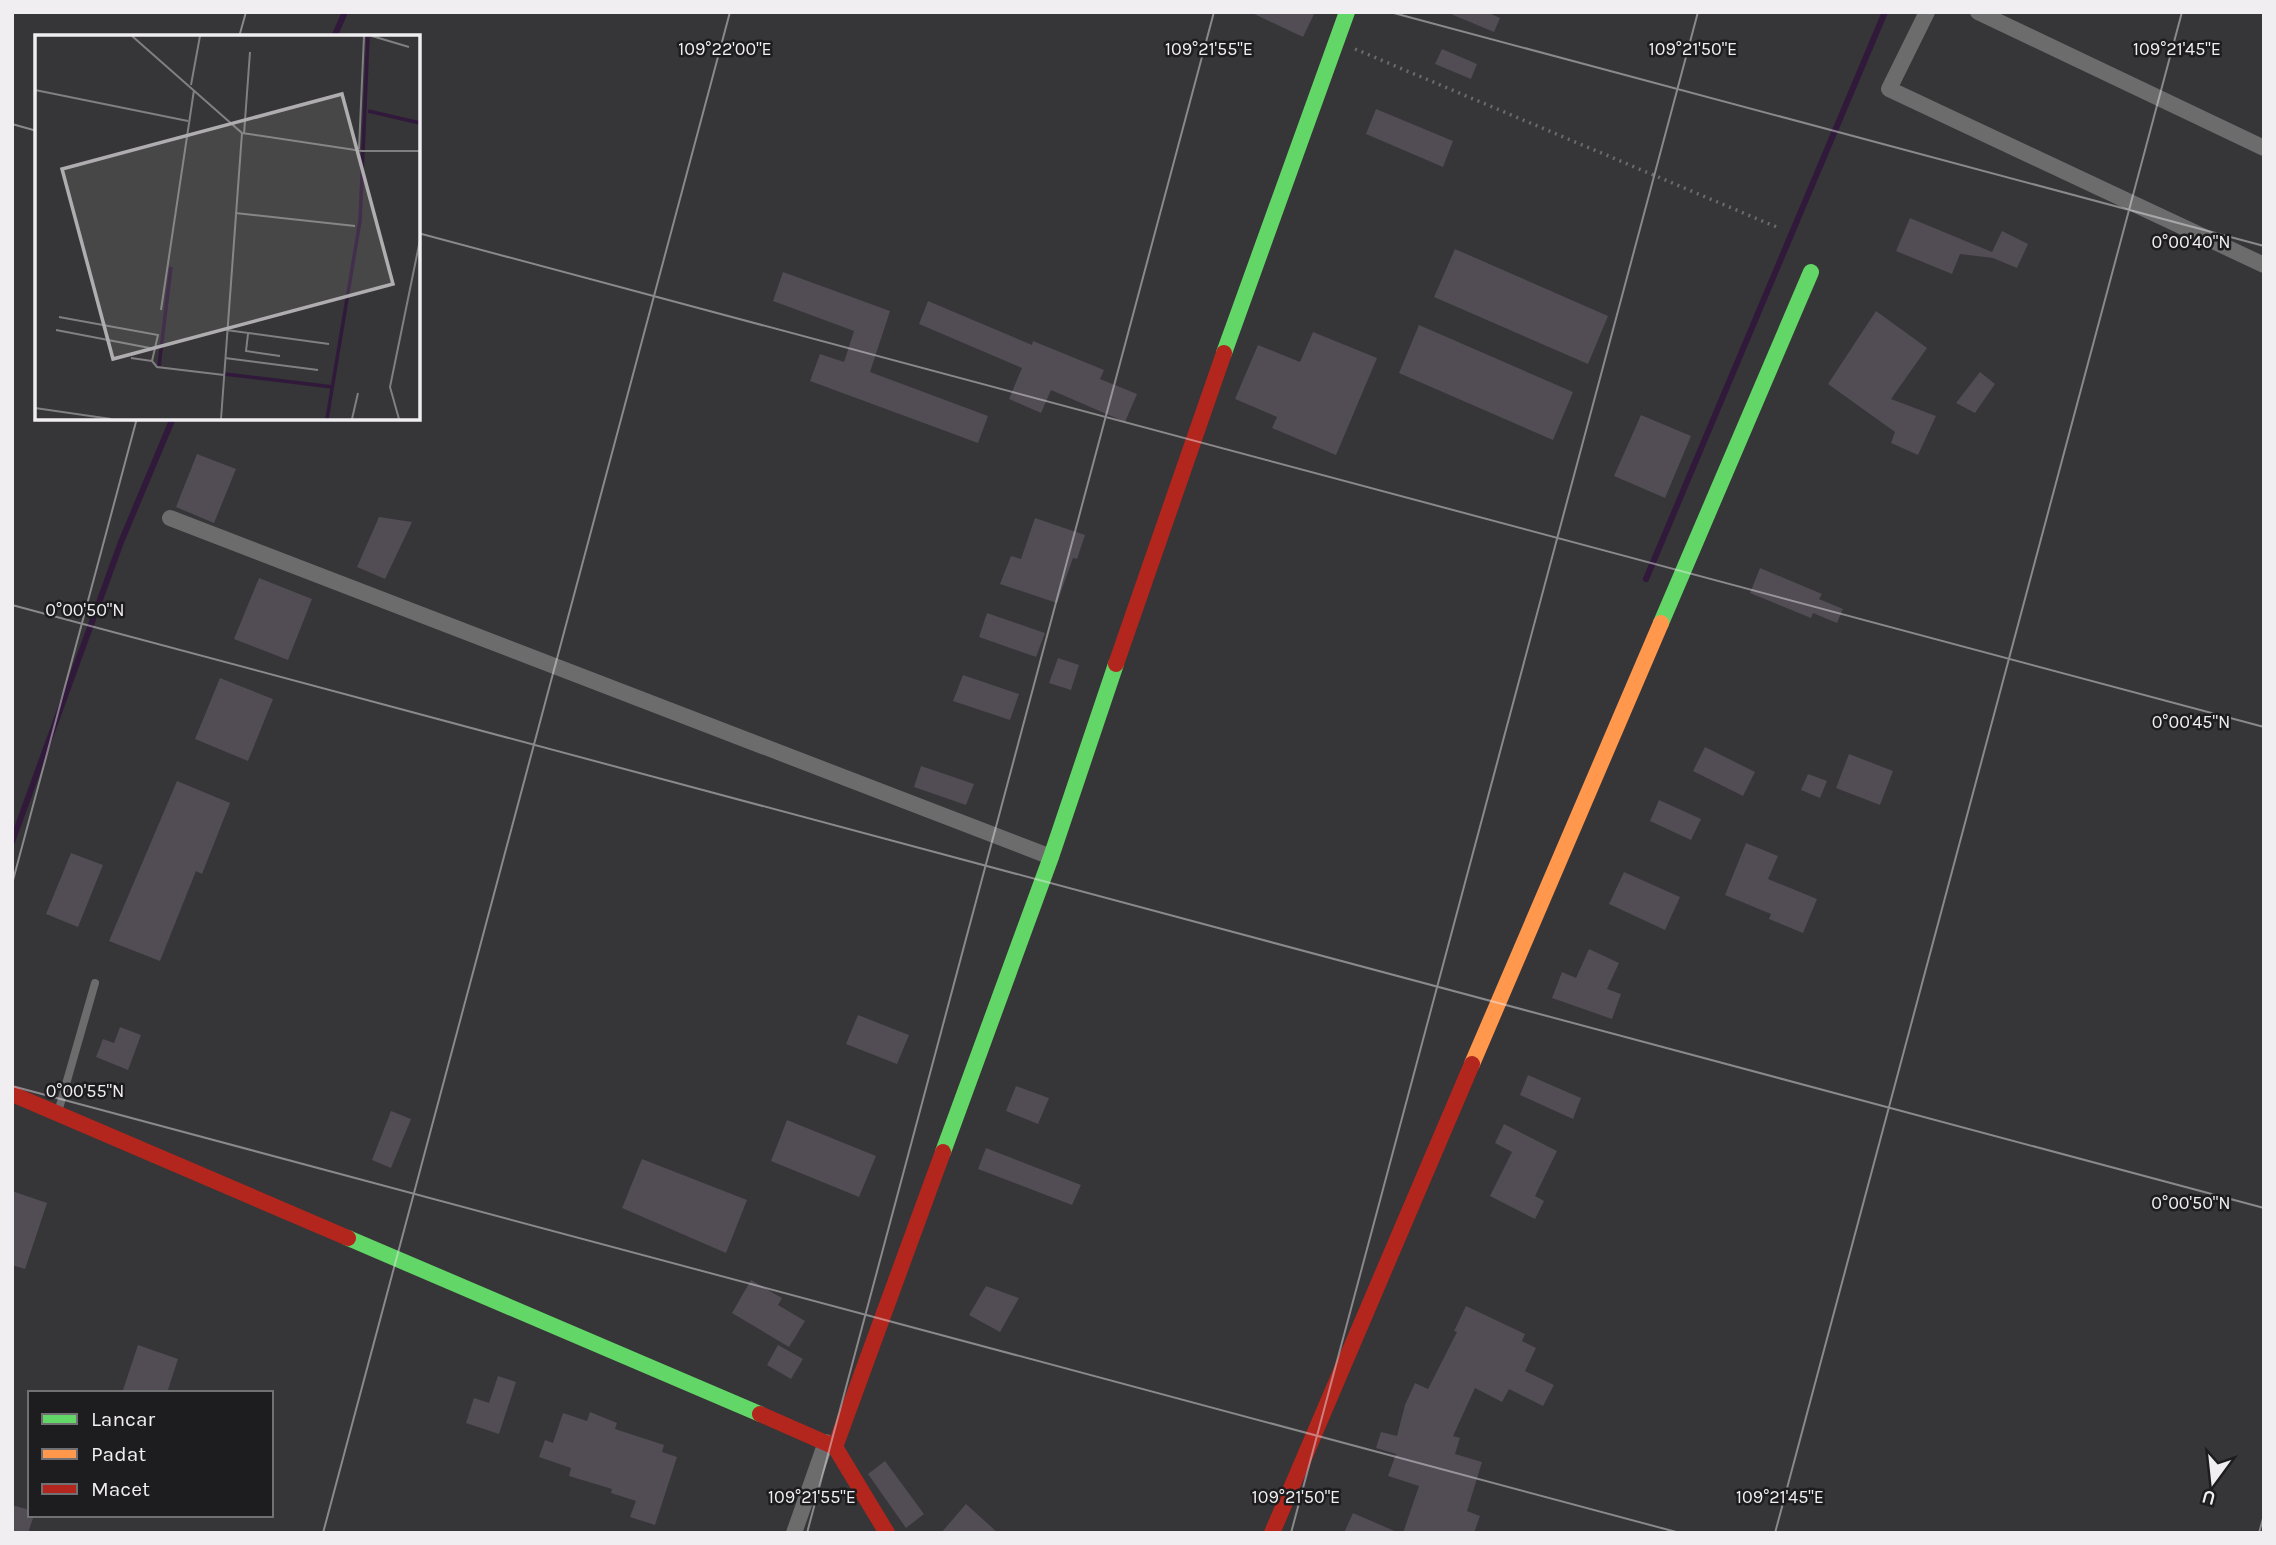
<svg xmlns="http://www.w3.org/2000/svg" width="2276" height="1545" viewBox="0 0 2276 1545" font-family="Karla,sans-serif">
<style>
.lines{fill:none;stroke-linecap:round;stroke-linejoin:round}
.stream{stroke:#30193b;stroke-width:6}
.building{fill:#524c55}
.path{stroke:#6c6b6c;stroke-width:3.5;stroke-dasharray:2 5;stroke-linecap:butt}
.lane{stroke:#6c6c6d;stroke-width:8}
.street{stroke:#6c6c6d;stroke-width:16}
.fast{stroke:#63d668;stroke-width:16}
.slow{stroke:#ff974d;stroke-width:16}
.jam{stroke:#b3261e;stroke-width:16}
.ticks{fill:none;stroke:#f0eef1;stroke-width:2;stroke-opacity:0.45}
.inset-river{fill:none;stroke:#30193b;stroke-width:3.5}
.inset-road{fill:none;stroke:#807f81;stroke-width:2}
.view{fill:#afadb0;fill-opacity:0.15;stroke:#afadb0;stroke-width:3.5}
.inset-edge{fill:none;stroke:#f0eef1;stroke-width:3.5}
.ticks-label{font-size:18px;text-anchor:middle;fill:#f0eef1;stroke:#1d1c1e;stroke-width:5;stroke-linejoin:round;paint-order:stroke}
</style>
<rect width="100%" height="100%" fill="#363537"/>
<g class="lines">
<!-- stream -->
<path class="stream" d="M 334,37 L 345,12
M 1646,579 L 1885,12
M 12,842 L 121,542 L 173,418"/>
</g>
<!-- building -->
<path class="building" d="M 1250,12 L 1315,12 L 1303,37 Z
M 1446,12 L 1487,12 L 1500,18 L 1494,32 Z
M 1442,49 L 1477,64 L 1471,79 L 1435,64 Z
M 1376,109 L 1453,141 L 1443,167 L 1366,134 Z
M 1910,218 L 1992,252 L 2002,231 L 2028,244 L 2017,268 L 1993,258 L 1960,254 L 1952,274 L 1896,251 Z
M 1455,249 L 1608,316 L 1588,364 L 1434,297 Z
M 783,272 L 890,311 L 870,372 L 988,416 L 978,443 L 810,381 L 820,354 L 844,362 L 854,331 L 773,301 Z
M 928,301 L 1032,345 L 1033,341 L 1104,370 L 1100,379 L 1137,394 L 1125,422 L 1051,390 L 1041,413 L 1009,399 L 1022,368 L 919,324 Z
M 1876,311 L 1927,348 L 1891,399 L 1936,416 L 1918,455 L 1891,443 L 1895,432 L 1828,384 Z
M 1419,325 L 1573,392 L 1553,440 L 1399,373 Z
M 1313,332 L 1377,358 L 1336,455 L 1272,428 L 1277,417 L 1235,399 L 1258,345 L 1300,362 Z
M 1980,372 L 1995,384 L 1975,413 L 1956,403 Z
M 1641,415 L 1691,436 L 1665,498 L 1614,476 Z
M 197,454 L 236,469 L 214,523 L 176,507 Z
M 379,517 L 412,522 L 385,579 L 357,567 Z
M 1035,518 L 1085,535 L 1077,559 L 1073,558 L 1057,603 L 1000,584 L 1011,556 L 1021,559 Z
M 1760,568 L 1822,594 L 1819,599 L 1843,609 L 1837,623 L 1813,613 L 1811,618 L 1750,593 Z
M 259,578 L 312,599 L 288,660 L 234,639 Z
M 987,613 L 1045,633 L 1036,657 L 979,637 Z
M 1058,658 L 1079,665 L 1071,690 L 1049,683 Z
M 963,675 L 1019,694 L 1010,720 L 953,701 Z
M 220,678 L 273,699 L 248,761 L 195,739 Z
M 1705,747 L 1755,772 L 1743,796 L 1693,771 Z
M 1849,754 L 1893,771 L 1880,805 L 1836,788 Z
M 921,766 L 974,784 L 966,805 L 914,787 Z
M 1808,774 L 1827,781 L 1820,798 L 1801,790 Z
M 177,781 L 230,803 L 202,874 L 196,871 L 160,961 L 109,941 Z
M 1659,800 L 1701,819 L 1691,840 L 1650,821 Z
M 1746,843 L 1778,856 L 1768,879 L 1817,899 L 1803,933 L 1769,919 L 1771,914 L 1725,895 Z
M 71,853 L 103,865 L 78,927 L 46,914 Z
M 1624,872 L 1680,897 L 1665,930 L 1609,904 Z
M 1589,949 L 1619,963 L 1607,989 L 1621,994 L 1612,1019 L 1552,998 L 1562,972 L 1576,978 Z
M 858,1015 L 909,1035 L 897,1064 L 846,1044 Z
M 120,1027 L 141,1035 L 128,1070 L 96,1057 L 103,1039 L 114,1043 Z
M 1528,1075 L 1581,1098 L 1573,1119 L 1520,1095 Z
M 1016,1086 L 1049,1098 L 1038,1124 L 1006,1111 Z
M 391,1111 L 411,1119 L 391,1168 L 372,1160 Z
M 787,1120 L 876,1156 L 859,1197 L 771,1161 Z
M 1504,1124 L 1557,1151 L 1535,1196 L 1544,1201 L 1535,1219 L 1490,1196 L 1512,1152 L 1495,1143 Z
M 986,1148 L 1081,1185 L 1072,1205 L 978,1169 Z
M 642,1159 L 747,1200 L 726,1253 L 622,1208 Z
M 12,1191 L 47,1203 L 25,1269 L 12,1265 Z
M 751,1280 L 782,1298 L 778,1305 L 805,1321 L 789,1347 L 732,1313 Z
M 986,1286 L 1019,1298 L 1000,1332 L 969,1315 Z
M 1466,1306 L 1525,1334 L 1522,1341 L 1536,1348 L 1525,1371 L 1554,1385 L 1543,1406 L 1509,1389 L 1502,1402 L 1475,1388 L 1453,1436 L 1460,1438 L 1455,1454 L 1482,1462 L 1467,1511 L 1480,1516 L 1474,1533 L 1403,1533 L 1419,1486 L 1388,1476 L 1396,1454 L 1376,1448 L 1381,1432 L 1397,1436 L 1405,1405 L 1415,1383 L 1428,1389 L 1457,1332 L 1454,1331 Z
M 138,1345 L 178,1359 L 167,1393 L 122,1393 Z
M 778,1345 L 803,1359 L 791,1379 L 767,1365 Z
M 498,1376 L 516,1382 L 499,1434 L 466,1423 L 474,1398 L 489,1403 Z
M 590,1412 L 617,1423 L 615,1429 L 664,1445 L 662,1452 L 677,1457 L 655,1525 L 630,1517 L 636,1501 L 611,1493 L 612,1489 L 569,1476 L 571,1468 L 539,1457 L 545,1440 L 553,1443 L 563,1413 L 587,1421 Z
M 885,1461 L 924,1514 L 906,1528 L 868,1474 Z
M 966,1504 L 998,1533 L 941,1533 Z
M 12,1505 L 30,1510 L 30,1515 L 34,1515 L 28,1533 L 12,1533 Z
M 1353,1513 L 1399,1533 L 1344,1533 Z"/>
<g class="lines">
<!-- path -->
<path class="path" d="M 1355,49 L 1779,228"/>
<!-- lane -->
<path class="lane" d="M 58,1112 L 95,983"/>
<!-- street -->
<path class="street" d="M 1927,12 L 1889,89 L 2264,265
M 1978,12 L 2264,148
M 170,518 L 1051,857
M 794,1533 L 826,1442"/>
<!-- fast -->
<path class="fast" d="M 1224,353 L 1347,12
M 1661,623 L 1811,272
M 943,1152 L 1051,857 L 1116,664
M 348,1238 L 760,1414"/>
<!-- slow -->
<path class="slow" d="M 1472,1064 L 1661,623"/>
<!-- jam -->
<path class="jam" d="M 1116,664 L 1224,353
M 12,1094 L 348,1238
M 760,1414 L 835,1447 L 887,1533
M 835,1447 L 943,1152
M 1272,1533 L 1472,1064"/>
</g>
<!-- ticks -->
<path class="ticks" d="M 1390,12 L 2264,246M 239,37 L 246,12M 12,124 L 37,131M 418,233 L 2264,727M 12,605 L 2264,1208M 12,884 L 137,418M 12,1086 L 1680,1533M 323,1533 L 730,12M 807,1533 L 1214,12M 1291,1533 L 1698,12M 1775,1533 L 2182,12M 2259,1533 L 2264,1515"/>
<!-- overview -->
<g transform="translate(35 35)">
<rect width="385" height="385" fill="#363537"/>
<path class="inset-river" d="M 333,76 L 385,88M 124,331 L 136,232M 189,339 L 298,352M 292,384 L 325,186 L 333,1"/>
<path class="inset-road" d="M 97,1 L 207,98 L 327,116 L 385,116M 337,1 L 374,12M 156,50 L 165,1M 0,55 L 153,86M 209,99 L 215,17M 324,114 L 329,1M 200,178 L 320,191M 126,275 L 159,55M 24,282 L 123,300 L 117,326 L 122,332 L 189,340M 21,295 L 120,314M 191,295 L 294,309M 213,299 L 211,316 L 245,321M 96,323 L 117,326M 190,323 L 283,335M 0,373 L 76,384M 186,384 L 207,98M 317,384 L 323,358M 364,384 L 355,352 L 385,205"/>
<path class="view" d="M 307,59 L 358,249 L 78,324 L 27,134 Z"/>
<rect width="385" height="385" class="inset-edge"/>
</g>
<g class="ticks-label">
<text x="725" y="55">109°22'00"E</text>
<text x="1209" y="55">109°21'55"E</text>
<text x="1693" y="55">109°21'50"E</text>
<text x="2177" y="55">109°21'45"E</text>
<text x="2191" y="248">0°00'40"N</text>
<text x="85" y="616">0°00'50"N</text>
<text x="2191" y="728">0°00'45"N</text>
<text x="85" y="1097">0°00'55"N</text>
<text x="2191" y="1209">0°00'50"N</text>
<text x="812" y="1503">109°21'55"E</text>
<text x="1296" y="1503">109°21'50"E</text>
<text x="1780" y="1503">109°21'45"E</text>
</g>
<!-- border -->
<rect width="2276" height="1545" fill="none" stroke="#f0eef1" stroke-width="28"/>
<!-- legend -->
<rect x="28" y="1391" width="245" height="126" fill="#1d1c1e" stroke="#717072" stroke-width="2"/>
<rect x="42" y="1414" width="35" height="10" fill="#63d668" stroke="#717072" stroke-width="2"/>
<text x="91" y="1426" font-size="21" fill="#f0eef1">Lancar</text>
<rect x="42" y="1449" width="35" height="10" fill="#ff974d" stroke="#717072" stroke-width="2"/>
<text x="91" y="1461" font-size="21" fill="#f0eef1">Padat</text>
<rect x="42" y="1484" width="35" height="10" fill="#b3261e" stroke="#717072" stroke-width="2"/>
<text x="91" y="1496" font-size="21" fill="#f0eef1">Macet</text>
<!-- north arrow -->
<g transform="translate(2213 1482) rotate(195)" stroke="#1d1c1e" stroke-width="5" paint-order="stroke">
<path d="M0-5L12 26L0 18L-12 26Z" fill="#f0eef1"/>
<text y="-10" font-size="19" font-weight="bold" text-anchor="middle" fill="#f0eef1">U</text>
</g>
</svg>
